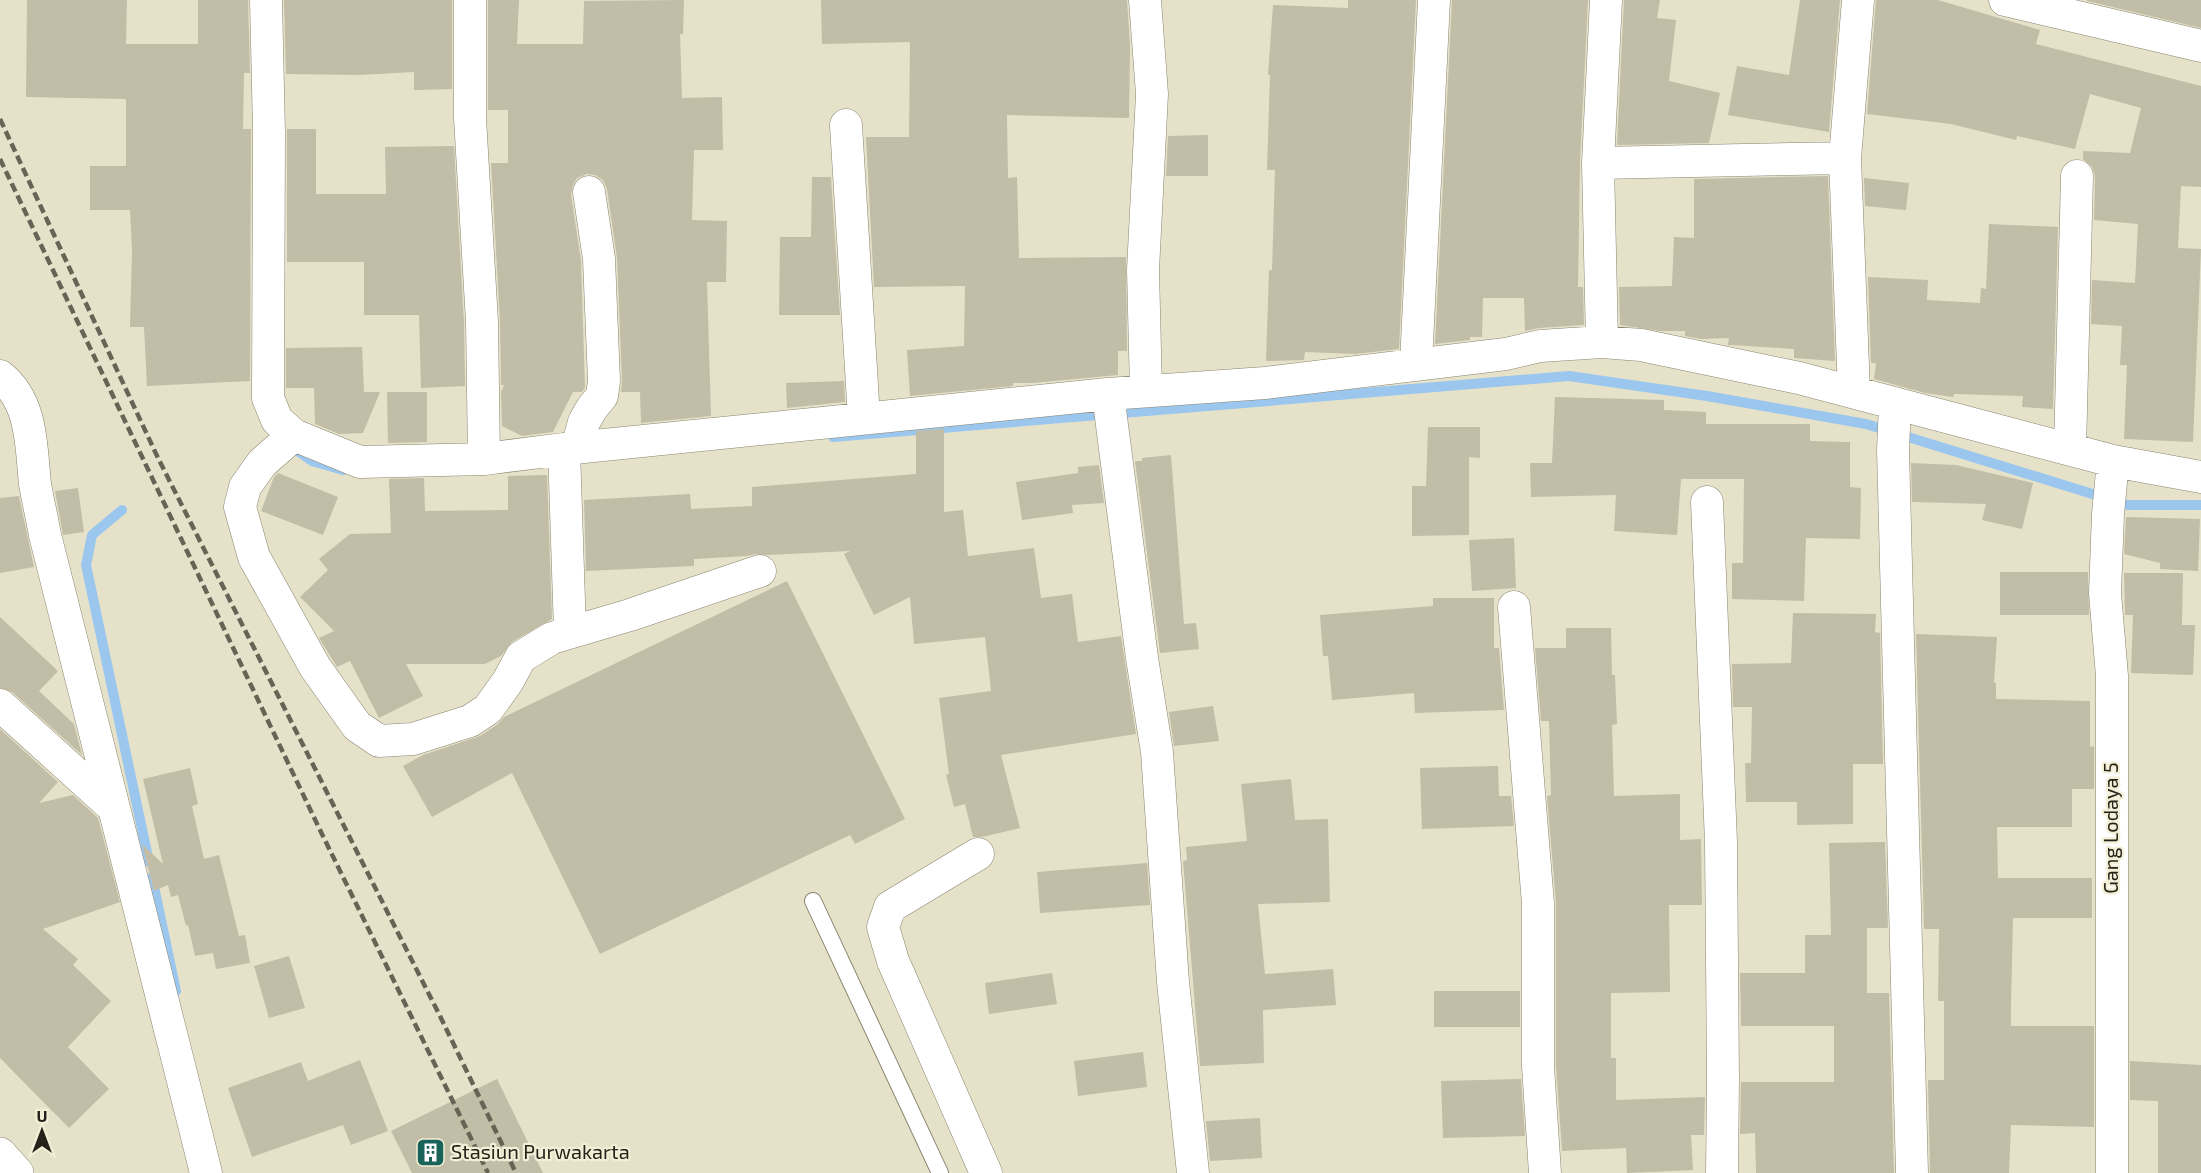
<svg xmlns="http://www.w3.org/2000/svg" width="2201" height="1173" viewBox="0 0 2201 1173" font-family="'Exo 2',sans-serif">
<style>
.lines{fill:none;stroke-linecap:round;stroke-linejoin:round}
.stream{stroke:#9bc7ef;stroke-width:10}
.building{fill:#c1bda6}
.lane-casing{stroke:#89856f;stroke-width:18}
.street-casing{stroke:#89856f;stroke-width:33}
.secondary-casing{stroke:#89856f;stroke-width:34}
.lane{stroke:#fff;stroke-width:16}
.street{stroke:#fff;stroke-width:32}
.secondary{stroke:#fff;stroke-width:33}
.rail{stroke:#676456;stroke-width:4.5;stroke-dasharray:9 4.5;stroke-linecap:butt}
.labels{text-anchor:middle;stroke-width:4.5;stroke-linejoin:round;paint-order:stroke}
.street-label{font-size:20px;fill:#242219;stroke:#f3efd7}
.poi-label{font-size:20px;fill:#242219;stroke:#f3efd7;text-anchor:start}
</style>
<rect width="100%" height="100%" fill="#e6e2ca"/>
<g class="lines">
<!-- stream -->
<path class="stream" d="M 833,437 L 1569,376 L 1707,396 L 1866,424 L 2128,505 L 2201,505
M 299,452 L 312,461 L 343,470
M 122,510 L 92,535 L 86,565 L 149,862
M 152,877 L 176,991"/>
</g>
<!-- building -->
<path class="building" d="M 27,0 L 127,0 L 126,44 L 198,44 L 198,0 L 248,0 L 250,73 L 244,73 L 243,129 L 251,129 L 250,381 L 147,386 L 144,327 L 130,327 L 132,251 L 130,210 L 90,210 L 90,166 L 126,166 L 126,99 L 26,97 Z
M 284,0 L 452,0 L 452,89 L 414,90 L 414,72 L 359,75 L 286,74 Z
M 488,0 L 519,0 L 517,44 L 583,44 L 584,1 L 684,0 L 683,34 L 680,34 L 682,98 L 722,97 L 723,150 L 694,150 L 692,220 L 727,221 L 726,282 L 707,282 L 711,416 L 641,423 L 640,392 L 621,392 L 622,380 L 617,258 L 607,189 L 603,180 L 595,175 L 587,174 L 577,178 L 573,185 L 571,194 L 581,261 L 585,388 L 582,392 L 573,392 L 553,432 L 522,436 L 502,426 L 501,392 L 504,385 L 501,385 L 500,321 L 491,163 L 508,163 L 508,110 L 488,110 Z
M 821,0 L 1127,0 L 1130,45 L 1129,118 L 1007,115 L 1008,178 L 1017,177 L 1019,258 L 1126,257 L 1127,351 L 1118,351 L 1118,375 L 1033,383 L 1013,383 L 1013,386 L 910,396 L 907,350 L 964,346 L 965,286 L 874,287 L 866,137 L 909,137 L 910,42 L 822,44 Z
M 1348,0 L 1416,0 L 1399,349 L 1355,354 L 1305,352 L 1304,360 L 1266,361 L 1269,270 L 1272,270 L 1275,170 L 1267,170 L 1270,75 L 1268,75 L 1273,5 L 1348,8 Z
M 1452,0 L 1588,0 L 1580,162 L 1578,287 L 1583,287 L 1584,325 L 1539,328 L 1525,331 L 1524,298 L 1483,298 L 1482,337 L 1470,337 L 1470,340 L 1435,344 Z
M 1624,0 L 1660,0 L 1657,18 L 1676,20 L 1669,81 L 1720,93 L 1709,143 L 1617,145 Z
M 1800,0 L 1840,0 L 1829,132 L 1728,115 L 1737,66 L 1789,75 Z
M 1876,0 L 1938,0 L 2040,30 L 2036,44 L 2201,86 L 2201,187 L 2181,186 L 2178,248 L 2201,249 L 2193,442 L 2124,439 L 2127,365 L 2120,365 L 2122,326 L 2091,324 L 2092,280 L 2135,283 L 2138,224 L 2094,220 L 2095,176 L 2092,167 L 2083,159 L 2083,151 L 2130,153 L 2141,108 L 2090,94 L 2075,149 L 2017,136 L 2016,140 L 1951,124 L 1867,114 Z
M 2087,0 L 2201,0 L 2201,28 L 2087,1 Z
M 287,129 L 316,129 L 316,194 L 386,194 L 385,147 L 454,146 L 464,323 L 465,386 L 421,388 L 419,315 L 364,315 L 364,262 L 287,262 Z
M 1208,135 L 1208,176 L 1166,176 L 1168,136 Z
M 1828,176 L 1835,361 L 1794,358 L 1794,349 L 1731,345 L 1728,345 L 1729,338 L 1701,339 L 1685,336 L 1685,331 L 1660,331 L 1620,325 L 1619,287 L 1672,286 L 1674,237 L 1694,238 L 1694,179 Z
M 812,177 L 831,177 L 840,315 L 779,315 L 780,237 L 811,237 Z
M 1864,178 L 1909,183 L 1906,210 L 1865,206 Z
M 1989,224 L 2058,227 L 2053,409 L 2022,407 L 2023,396 L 1954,394 L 1953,397 L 1925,393 L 1874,379 L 1876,363 L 1871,363 L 1868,277 L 1928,280 L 1927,300 L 1980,303 L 1981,288 L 1986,289 Z
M 362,347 L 364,392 L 380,392 L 363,433 L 339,434 L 315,424 L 314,388 L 286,388 L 286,348 Z
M 844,381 L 845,402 L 787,408 L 786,383 Z
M 387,392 L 427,392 L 427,442 L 388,443 Z
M 1555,397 L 1664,400 L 1664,410 L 1706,412 L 1706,424 L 1810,424 L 1810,441 L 1850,442 L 1850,487 L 1861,488 L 1860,539 L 1806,538 L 1804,601 L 1732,599 L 1732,563 L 1743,563 L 1744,479 L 1681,479 L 1677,535 L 1614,531 L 1616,495 L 1531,497 L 1530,463 L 1552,463 Z
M 1428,427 L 1480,427 L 1480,458 L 1469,457 L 1469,535 L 1412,536 L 1412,486 L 1426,486 Z
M 944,429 L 944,512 L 963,510 L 968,556 L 1034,548 L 1041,598 L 1072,594 L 1078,642 L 1121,636 L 1136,734 L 1001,755 L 1020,828 L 982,837 L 973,837 L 965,804 L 954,807 L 946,775 L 949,774 L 939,698 L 991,691 L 985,637 L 914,644 L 910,597 L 874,615 L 844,554 L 850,551 L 768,555 L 755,554 L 747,556 L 694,559 L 694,566 L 586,571 L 584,500 L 690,494 L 691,509 L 752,506 L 752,487 L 916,474 L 916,431 Z
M 1171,455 L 1184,624 L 1196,623 L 1199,649 L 1160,653 L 1135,461 L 1142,461 L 1142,458 Z
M 1911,463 L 1956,465 L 2033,483 L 2022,529 L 1982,520 L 1986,504 L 1912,502 Z
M 1099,465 L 1104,503 L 1072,505 L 1073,513 L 1022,520 L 1016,482 L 1078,473 L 1078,467 Z
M 278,473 L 338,497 L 323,535 L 261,511 L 274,477 Z
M 547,475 L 552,619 L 512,642 L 501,656 L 485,664 L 406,664 L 423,696 L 379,718 L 350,661 L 337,667 L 319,638 L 334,631 L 300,597 L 328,570 L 319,559 L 350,534 L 391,533 L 389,479 L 424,478 L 425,511 L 508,510 L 508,476 Z
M 78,488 L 84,532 L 63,535 L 55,491 Z
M 19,496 L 34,567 L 0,573 L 0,498 Z
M 2126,517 L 2200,519 L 2198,571 L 2160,569 L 2160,563 L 2124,554 Z
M 1514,538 L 1516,588 L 1472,591 L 1469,540 Z
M 2000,572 L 2088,572 L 2089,615 L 2000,615 Z
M 2124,573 L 2183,573 L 2182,625 L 2195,625 L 2193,675 L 2131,673 L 2133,615 L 2125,615 Z
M 787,581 L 905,819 L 855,844 L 850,835 L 600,954 L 512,773 L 432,817 L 403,766 L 423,755 L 480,736 L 498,724 L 504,717 Z
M 1433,598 L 1494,598 L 1494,648 L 1499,648 L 1504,710 L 1415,713 L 1414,693 L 1332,700 L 1328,656 L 1323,656 L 1320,615 L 1433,606 Z
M 1793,613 L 1876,614 L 1875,632 L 1880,633 L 1883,764 L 1853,764 L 1853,824 L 1797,825 L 1797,802 L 1746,802 L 1745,763 L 1751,763 L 1752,707 L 1733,707 L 1732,664 L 1791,663 Z
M 0,617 L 58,671 L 39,691 L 74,724 L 82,755 L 12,692 L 0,688 Z
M 1566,628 L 1611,628 L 1612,675 L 1615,675 L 1617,724 L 1612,725 L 1614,796 L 1680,794 L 1680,840 L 1701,839 L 1702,905 L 1669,905 L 1670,992 L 1611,993 L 1611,1058 L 1616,1058 L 1616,1100 L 1705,1097 L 1704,1135 L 1691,1135 L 1693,1170 L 1627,1173 L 1626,1148 L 1562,1151 L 1556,1065 L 1556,903 L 1547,796 L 1551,795 L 1549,721 L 1541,721 L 1535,648 L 1566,648 Z
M 1916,634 L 1997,637 L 1994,683 L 1996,683 L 1996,699 L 2090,701 L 2090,747 L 2094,746 L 2094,789 L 2072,789 L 2072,827 L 1997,827 L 1998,878 L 2092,878 L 2092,918 L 2013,918 L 2011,1005 L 2011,1026 L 2094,1026 L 2094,1127 L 2011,1125 L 2009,1173 L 1930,1173 L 1928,1080 L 1944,1080 L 1944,1001 L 1938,1001 L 1939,929 L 1924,929 Z
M 1213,706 L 1219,741 L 1174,746 L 1169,712 Z
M 0,729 L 58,782 L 39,803 L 73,795 L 98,818 L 120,902 L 43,929 L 78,959 L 73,965 L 111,1001 L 68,1047 L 109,1089 L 69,1128 L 0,1058 Z
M 1498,766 L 1499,796 L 1511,796 L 1514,826 L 1422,829 L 1420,768 Z
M 190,768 L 198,804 L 192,806 L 204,859 L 219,855 L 239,936 L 245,935 L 250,963 L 216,969 L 213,953 L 195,956 L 188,925 L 186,926 L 178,895 L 171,897 L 168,885 L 154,891 L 142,844 L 163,864 L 143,779 Z
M 1291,779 L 1295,820 L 1328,819 L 1330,902 L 1258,904 L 1265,974 L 1333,969 L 1336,1005 L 1263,1010 L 1264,1063 L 1200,1066 L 1183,861 L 1187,860 L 1186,847 L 1247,841 L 1241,784 Z
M 1885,842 L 1888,928 L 1867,928 L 1867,993 L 1889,993 L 1894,1173 L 1756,1173 L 1755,1133 L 1740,1134 L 1741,1082 L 1834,1082 L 1834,1026 L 1741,1026 L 1740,973 L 1805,973 L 1805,935 L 1831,935 L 1829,843 Z
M 1147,863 L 1150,905 L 1040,913 L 1037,872 Z
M 289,956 L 305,1008 L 269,1018 L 254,966 Z
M 1052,973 L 1057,1004 L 989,1014 L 985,983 Z
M 1434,991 L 1520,991 L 1520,1027 L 1434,1027 Z
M 1143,1052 L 1147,1087 L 1078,1096 L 1074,1061 Z
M 360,1060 L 388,1131 L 351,1145 L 343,1125 L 252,1157 L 228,1088 L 301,1062 L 308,1081 Z
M 2130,1061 L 2201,1065 L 2201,1173 L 2158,1173 L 2158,1101 L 2130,1100 Z
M 497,1079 L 543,1173 L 412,1173 L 391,1131 Z
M 1521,1079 L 1525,1136 L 1443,1138 L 1441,1081 Z
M 1260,1118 L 1262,1158 L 1210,1161 L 1206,1121 Z"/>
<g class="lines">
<defs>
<path id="lane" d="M 813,901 L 940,1173"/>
<path id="street" d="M 266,0 L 269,132 L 268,398 L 277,420 L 294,435 L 360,462 L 484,459 L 564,449 L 1108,394 L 1265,383 L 1506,354 L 1540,346 L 1602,342 L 1641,345 L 1799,378 L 2113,461 L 2201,477
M 470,0 L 470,118 L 482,322 L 484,459
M 1145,0 L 1152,94 L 1143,270 L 1146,391
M 2005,0 L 2201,46
M 846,125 L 864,418
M 1598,163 L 1845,158
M 1602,342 L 1598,163 L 1606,0
M 1416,363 L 1434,0
M 0,376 C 33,402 31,447 35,484 C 38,501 42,518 45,535 C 98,748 154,960 206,1173
M 1854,392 L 1845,158 L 1858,0
M 1108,394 L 1142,658 L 1157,752 L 1173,982 L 1193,1173
M 1895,403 L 1893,450 L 1912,1173
M 294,435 L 262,463 L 245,487 L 240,507 L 254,557 L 315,667 L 357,726 L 379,741 L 413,739 L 470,721 L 488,709 L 508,681 L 521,657 L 552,638 L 630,615 L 760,571
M 577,448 L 584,422 L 592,408 L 602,396 L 604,381 L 599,259 L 589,192
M 564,449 L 570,632
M 2070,449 L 2077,176
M 1707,502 L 1721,842 L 1723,1079 L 1722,1173
M 1514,607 L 1538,904 L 1538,1066 L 1545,1173
M 0,705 L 113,807
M 978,854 L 890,907 L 883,927 L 893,961 L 986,1173
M 2112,1173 L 2112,676 L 2105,593 L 2108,514 L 2113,461"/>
<path id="secondary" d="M 0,1154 L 17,1173"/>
</defs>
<!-- lane casing -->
<use href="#lane" class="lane-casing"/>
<!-- street casing -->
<use href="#street" class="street-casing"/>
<!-- secondary casing -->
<use href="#secondary" class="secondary-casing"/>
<!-- lane -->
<use href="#lane" class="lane"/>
<!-- street -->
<use href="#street" class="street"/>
<!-- secondary -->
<use href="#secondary" class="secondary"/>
<!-- rail -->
<path class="rail" d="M 0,119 L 158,458 L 440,1016 L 516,1173
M 0,159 L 320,830 L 488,1173"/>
</g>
<!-- icons -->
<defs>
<symbol id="building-square" viewBox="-11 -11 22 22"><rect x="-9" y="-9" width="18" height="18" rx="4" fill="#196359" stroke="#f3efd7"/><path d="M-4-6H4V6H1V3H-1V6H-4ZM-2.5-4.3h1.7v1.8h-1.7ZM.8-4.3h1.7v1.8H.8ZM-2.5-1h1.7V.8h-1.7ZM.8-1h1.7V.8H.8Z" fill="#fff"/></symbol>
</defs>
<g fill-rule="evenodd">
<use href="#building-square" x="414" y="1136" width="33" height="33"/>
</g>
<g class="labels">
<!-- street labels -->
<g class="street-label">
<text transform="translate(2111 828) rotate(-90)" y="7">Gang Lodaya 5</text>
</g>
<!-- poi labels -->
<g class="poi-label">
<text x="451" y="1159">Stasiun Purwakarta</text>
</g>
</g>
<!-- north arrow -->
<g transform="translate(42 1131)" stroke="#f3efd7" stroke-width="4.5" paint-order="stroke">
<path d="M0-4.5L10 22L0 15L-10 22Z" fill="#242219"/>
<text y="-9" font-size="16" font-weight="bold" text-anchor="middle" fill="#242219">U</text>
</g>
</svg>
